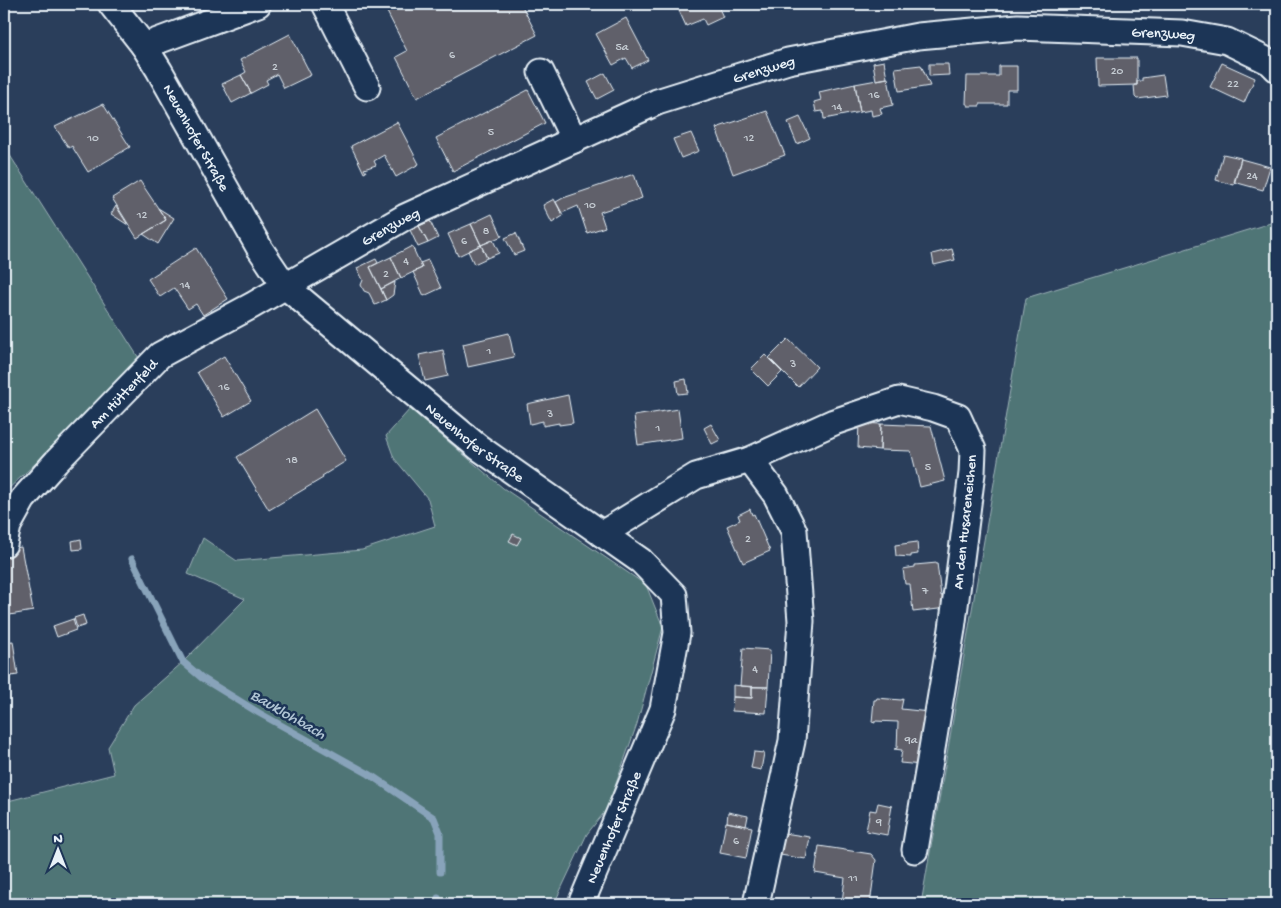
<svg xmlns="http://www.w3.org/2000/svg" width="1281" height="908" viewBox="0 0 1281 908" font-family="'Gochi Hand',sans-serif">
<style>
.green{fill:#4f7476;stroke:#9cb2b7}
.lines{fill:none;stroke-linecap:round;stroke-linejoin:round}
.stream{stroke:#88a3ba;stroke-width:7}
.building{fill:#60606a;stroke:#e8f1f8}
.minor-casing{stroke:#e8f1f8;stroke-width:29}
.minor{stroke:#1d3557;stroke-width:25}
.labels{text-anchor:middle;stroke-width:5;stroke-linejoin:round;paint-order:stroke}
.number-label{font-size:12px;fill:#c6cdd4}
.street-label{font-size:15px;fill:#e8f1f8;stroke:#1d3557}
.water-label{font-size:16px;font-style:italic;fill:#b0c4d4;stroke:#1d3557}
</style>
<rect width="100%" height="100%" fill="#2a3e5b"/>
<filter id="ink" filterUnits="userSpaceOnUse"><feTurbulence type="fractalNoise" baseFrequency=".02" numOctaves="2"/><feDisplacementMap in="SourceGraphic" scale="10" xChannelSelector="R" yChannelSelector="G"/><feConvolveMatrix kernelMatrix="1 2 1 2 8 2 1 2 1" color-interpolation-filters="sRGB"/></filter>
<g filter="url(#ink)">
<!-- green -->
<path class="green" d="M 4,146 L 142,363 L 4,493 Z
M 1277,221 L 1277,904 L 921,904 L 1026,298 Z
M 410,409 L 503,488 L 646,585 L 663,627 L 637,724 L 607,809 L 587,834 L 554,904 L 4,904 L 4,802 L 114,774 L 108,747 L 134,705 L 183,662 L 245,599 L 188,574 L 203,538 L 237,561 L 362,550 L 435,526 L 428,499 L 394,458 L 386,436 Z"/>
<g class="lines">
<!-- stream -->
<path class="stream" d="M 132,559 L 183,662 L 202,678 L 259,713 L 369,774 L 434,818 L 440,833 L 440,872
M 437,904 L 438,898"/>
</g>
<!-- building -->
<path class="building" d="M 383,4 L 521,4 L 537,35 L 417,98 L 396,57 L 407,51 Z
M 676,4 L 717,4 L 723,17 L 706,25 L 703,19 L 686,26 Z
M 626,18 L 648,60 L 632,68 L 626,58 L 613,65 L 596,34 Z
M 290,34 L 311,75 L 284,88 L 277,74 L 266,80 L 268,84 L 251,93 L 241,75 L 246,72 L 240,60 Z
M 1097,58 L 1137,58 L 1137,85 L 1098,86 Z
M 884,61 L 887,78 L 876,80 L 873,63 Z
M 1222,63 L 1255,78 L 1244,103 L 1210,87 Z
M 929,64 L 948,64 L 949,75 L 929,76 Z
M 921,65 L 930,86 L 899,91 L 895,68 Z
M 999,66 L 1017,66 L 1017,90 L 1007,90 L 1007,104 L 980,104 L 980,106 L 968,106 L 968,104 L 966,104 L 967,76 L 999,76 Z
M 605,73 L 614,90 L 597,99 L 588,82 Z
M 241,75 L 251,93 L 232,103 L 222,84 Z
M 1163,75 L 1166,95 L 1145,98 L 1137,99 L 1135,97 L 1134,85 L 1137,85 L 1137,81 L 1142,81 L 1142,78 Z
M 888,78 L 893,105 L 880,108 L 882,114 L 872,116 L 871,110 L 860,112 L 855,84 Z
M 855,84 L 860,112 L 824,119 L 823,111 L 816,112 L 814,102 L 821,100 L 819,92 Z
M 528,90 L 545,123 L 453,171 L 436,138 Z
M 103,104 L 130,147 L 88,172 L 73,148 L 72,146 L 69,148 L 55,127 Z
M 767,111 L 785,155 L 733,174 L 716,128 Z
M 800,117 L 810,138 L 797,144 L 788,122 Z
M 397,122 L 419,164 L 396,177 L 384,155 L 374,161 L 376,165 L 364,169 L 366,172 L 364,173 L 351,146 Z
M 691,133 L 699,151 L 681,158 L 673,139 Z
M 1223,154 L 1241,158 L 1234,185 L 1216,180 Z
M 1241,159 L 1270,167 L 1263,190 L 1234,182 Z
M 634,174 L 642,198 L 600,212 L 605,227 L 587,233 L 578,206 L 562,213 L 556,202 L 563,198 Z
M 140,181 L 166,220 L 137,238 L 112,198 Z
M 554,199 L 563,216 L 552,223 L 543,205 Z
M 116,206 L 128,225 L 111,214 Z
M 158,208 L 174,218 L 158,244 L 143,234 L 166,220 Z
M 492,214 L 502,236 L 481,245 L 471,224 Z
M 430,221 L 438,238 L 428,243 L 419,226 Z
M 471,224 L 481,245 L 458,256 L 448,234 Z
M 419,226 L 428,243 L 418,247 L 410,230 Z
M 516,233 L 524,251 L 514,255 L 505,238 Z
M 493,240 L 499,253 L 487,258 L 481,245 Z
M 481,245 L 487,258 L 474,264 L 468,251 Z
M 412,246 L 422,268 L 401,278 L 391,257 Z
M 196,248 L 228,299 L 203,315 L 196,304 L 188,309 L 174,288 L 160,297 L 148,279 Z
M 952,249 L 955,260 L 934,265 L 932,254 Z
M 391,257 L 401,278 L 381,289 L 370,267 Z
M 376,259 L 378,263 L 370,267 L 386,300 L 375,305 L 369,293 L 364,291 L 361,285 L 363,280 L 357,268 Z
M 428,260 L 441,288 L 424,296 L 413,272 L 422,268 L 420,263 Z
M 395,282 L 393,295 L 386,300 L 381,289 Z
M 509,333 L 514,357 L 468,367 L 463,344 Z
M 788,339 L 817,367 L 798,387 L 769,358 Z
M 443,350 L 448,376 L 425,381 L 419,355 Z
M 765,355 L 782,372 L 768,386 L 751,369 Z
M 224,356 L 251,401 L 224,417 L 197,372 Z
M 686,379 L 688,393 L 678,394 L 676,381 Z
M 568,395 L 573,423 L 559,425 L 559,423 L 543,426 L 543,421 L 530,424 L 527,404 Z
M 315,409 L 346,461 L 322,476 L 323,478 L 269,510 L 237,457 Z
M 678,409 L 682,438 L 638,445 L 634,416 Z
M 859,423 L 881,424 L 880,450 L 858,448 Z
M 711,424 L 720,440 L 712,444 L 704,428 Z
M 881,424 L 931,426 L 945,481 L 920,487 L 911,451 L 880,450 Z
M 750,509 L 752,515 L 754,514 L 770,551 L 743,563 L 727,526 L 740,520 L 738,515 Z
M 513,534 L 521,538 L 517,545 L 509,541 Z
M 81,539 L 82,549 L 73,550 L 72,541 Z
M 917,542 L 918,554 L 911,555 L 911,557 L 896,556 L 895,545 Z
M 21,547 L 33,611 L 4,616 L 4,550 Z
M 937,563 L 941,596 L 945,595 L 947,608 L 913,612 L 910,584 L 905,584 L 903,569 L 915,567 L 915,565 Z
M 83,615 L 86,625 L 77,628 L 74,618 Z
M 73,619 L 76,630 L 57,637 L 53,626 Z
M 13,641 L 18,675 L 4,677 L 4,642 Z
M 743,648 L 770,650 L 768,687 L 740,686 Z
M 733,685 L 752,687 L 752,698 L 733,697 Z
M 752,687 L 768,687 L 766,713 L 732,711 L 733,697 L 752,698 Z
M 877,698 L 901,700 L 903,699 L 901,709 L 929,712 L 922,765 L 900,763 L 902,750 L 894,749 L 897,748 L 898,722 L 875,721 L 875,723 L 872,722 L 874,700 L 876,700 Z
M 754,752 L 764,753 L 761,770 L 751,768 Z
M 878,803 L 892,806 L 887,835 L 866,831 L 870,810 L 876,811 Z
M 728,812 L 748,816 L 746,826 L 727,822 Z
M 726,822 L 752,827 L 746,858 L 720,853 Z
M 784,833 L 810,837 L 806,859 L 780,855 Z
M 819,846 L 871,854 L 876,860 L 870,904 L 842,902 L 845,878 L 815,873 Z"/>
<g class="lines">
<defs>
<g id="minor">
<path id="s1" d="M 111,4 L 144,46 L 159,70 L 260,249 L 285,286 L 478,447 L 641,561 L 674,595 L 677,633 L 663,709 L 581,904"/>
<path d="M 325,4 L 367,87"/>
<path d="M 144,46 L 258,4"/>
<path d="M 541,72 L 574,140"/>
<path d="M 750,460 L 776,495 L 794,531 L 801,621 L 792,741 L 756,904"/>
<path d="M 602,534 L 696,476 L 750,460 L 834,422 L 899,400 L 933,408 L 958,417 L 973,450 L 972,473 L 952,629 L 915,850"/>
<path id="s2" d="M 4,544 L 8,526 L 23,499 L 56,462 L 160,355 L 253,305 L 405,217 L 657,102 L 788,61 L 918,36 L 1018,27 L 1182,33 L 1227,41 L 1270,62 L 1277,69"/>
</g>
</defs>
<!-- minor casing -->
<use href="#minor" class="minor-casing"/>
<!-- minor -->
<use href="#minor" class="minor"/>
</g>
</g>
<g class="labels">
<!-- number labels -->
<g class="number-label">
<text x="622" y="50">5a</text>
<text x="452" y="58">6</text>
<text x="275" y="70">2</text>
<text x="1117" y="74">20</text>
<text x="1233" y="87">22</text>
<text x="874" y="98">16</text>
<text x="837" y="110">14</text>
<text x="491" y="135">5</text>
<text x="93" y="141">10</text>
<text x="749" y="141">12</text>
<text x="1252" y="179">24</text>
<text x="590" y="208">10</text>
<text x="142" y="218">12</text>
<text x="486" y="234">8</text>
<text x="464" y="244">6</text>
<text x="406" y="264">4</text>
<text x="386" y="277">2</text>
<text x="185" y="288">14</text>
<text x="489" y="354">1</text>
<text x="793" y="367">3</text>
<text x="224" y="390">16</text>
<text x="550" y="417">3</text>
<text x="658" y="431">1</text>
<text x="292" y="463">18</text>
<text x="928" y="470">5</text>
<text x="748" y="542">2</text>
<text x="925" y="594">7</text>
<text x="755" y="672">4</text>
<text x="911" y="743">9a</text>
<text x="879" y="825">9</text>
<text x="736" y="844">6</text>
<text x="853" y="881">11</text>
</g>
<!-- street labels -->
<g class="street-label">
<text dy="5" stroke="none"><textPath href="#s2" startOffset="1322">Grenzweg</textPath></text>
<text dy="5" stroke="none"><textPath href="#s2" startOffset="918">Grenzweg</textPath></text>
<text dy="5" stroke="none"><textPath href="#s1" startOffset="159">Neuenhofer Straße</textPath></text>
<text dy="5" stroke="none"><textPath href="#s2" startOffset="512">Grenzweg</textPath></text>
<text dy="5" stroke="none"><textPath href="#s2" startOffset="195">Am Hüttenfeld</textPath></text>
<text dy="5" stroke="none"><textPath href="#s1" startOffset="578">Neuenhofer Straße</textPath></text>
<text transform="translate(964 522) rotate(-84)" y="5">An den Husareneichen</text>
<text transform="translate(613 827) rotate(-67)" y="5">Neuenhofer Straße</text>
</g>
<!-- water labels -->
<g class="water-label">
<text transform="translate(289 713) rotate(30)" y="6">Bauklohbach</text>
</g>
</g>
<!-- margin -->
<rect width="1281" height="908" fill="none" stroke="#1d3557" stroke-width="20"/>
<rect x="10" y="10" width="1261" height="888" fill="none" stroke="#e8f1f8" stroke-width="2" filter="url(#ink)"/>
<!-- north arrow -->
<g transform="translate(58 850)" stroke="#1d3557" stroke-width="4" paint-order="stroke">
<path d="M0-4L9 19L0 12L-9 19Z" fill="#e8f1f8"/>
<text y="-8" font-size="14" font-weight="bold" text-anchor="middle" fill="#e8f1f8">N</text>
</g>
</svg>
